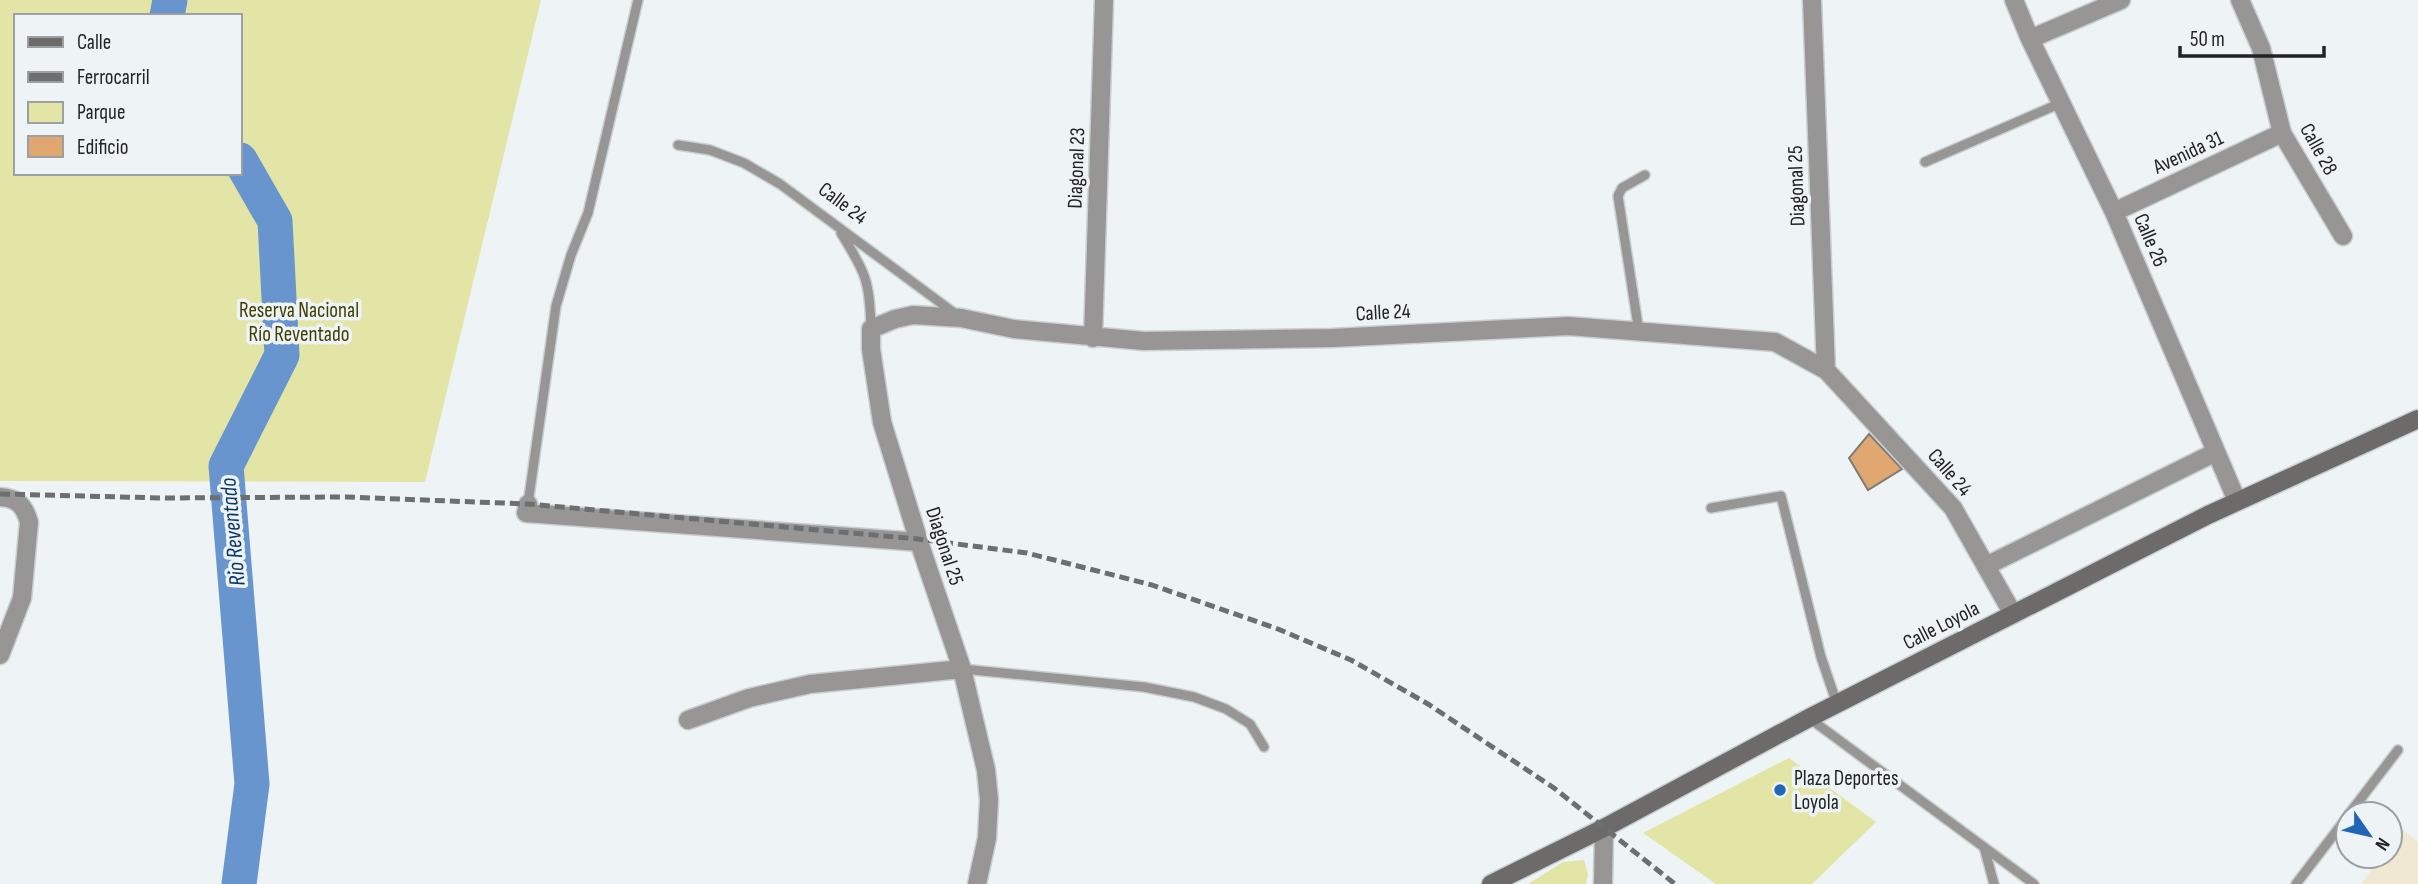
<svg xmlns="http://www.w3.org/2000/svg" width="2418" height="884" viewBox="0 0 2418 884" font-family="'Sofia Sans Condensed',sans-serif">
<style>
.industrial{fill:#f0e8d2}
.green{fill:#e2e5a6;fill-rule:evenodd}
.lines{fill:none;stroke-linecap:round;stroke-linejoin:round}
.river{stroke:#6995ce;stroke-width:35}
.building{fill:#e0a870;stroke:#7f7c78;stroke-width:2}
.lane-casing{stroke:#c9ced0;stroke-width:12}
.street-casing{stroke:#c9ced0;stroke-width:21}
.secondary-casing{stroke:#c9ced0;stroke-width:21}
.lane{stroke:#989695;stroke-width:9}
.street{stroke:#989695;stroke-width:18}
.secondary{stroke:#6d6b69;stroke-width:18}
.rail{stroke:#6c6f71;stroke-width:5;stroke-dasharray:10 5;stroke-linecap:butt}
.poi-dot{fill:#2166b6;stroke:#eef3f6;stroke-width:2.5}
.labels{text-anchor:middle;stroke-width:7;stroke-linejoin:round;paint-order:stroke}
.street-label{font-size:21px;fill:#212324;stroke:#eef3f6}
.park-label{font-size:21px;fill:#3f3f01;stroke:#eef3f6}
.poi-label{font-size:21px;fill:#212324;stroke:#eef3f6;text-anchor:start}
.water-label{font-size:23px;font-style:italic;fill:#08366a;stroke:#eef3f6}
</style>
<rect width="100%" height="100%" fill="#eef3f6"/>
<!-- industrial -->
<path class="industrial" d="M 2402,829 L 2418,842 L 2418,884 L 2361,884 L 2382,856 L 2390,856 L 2390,845 Z"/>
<!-- green -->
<path class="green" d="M 0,0 L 541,0 L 425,482 L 0,481 ZM 16,16 L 240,16 L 240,173 L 16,173 Z
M 1789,758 L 1876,822 L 1812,884 L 1716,884 L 1643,833 Z
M 1584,860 L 1588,874 L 1586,884 L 1528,884 L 1563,862 Z"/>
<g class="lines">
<!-- river -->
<path class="river" d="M 167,16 L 170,0
M 239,884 L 252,784 L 226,466 L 282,355 L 275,221 L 240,160"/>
</g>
<!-- building -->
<path class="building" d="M 1869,434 L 1902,469 L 1868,490 L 1849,458 Z"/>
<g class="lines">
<defs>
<path id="lane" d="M 678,145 L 710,150 L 744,163 L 780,184 L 957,315
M 1925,162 L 2061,103
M 841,233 C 866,273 870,282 871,329
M 1639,332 L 1618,196 L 1622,188 L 1645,175
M 528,504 L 556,306 L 571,255 L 588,213 L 638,0
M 1711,508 L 1781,496 L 1821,657 L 1837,704
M 962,669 L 1144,687 L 1194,697 L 1226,709 L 1250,724 L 1264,747
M 1809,718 L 2034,884
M 2349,814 L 2398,750
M 1984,847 L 1994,884
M 2296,884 L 2348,816"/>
<path id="street" d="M 1812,0 L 1826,370
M 2014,0 L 2030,39 L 2114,212 L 2237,501
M 2240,0 L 2261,48 L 2282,133 L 2343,236
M 2030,39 L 2121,0
M 2114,212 L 2282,133
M 1093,338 L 1104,0
M 0,497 C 17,498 24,505 29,522 L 22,598 L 0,655
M 528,504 L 526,513 L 919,542
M 1986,566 L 2216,452
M 688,720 L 749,698 L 810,684 L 962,669
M 977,884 L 987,838 L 989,800 L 986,770 L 962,669 L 919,542 L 882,422 L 871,349 L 871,329 L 895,319 L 913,315 L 961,318 L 1014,329 L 1144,341 L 1332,338 L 1568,326 L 1775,342 L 1826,370 L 1953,508 L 2013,614
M 1603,884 L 1604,828"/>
<path id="secondary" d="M 1491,884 L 1604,828 L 1809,718 L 2208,515 L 2418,419"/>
</defs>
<!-- lane casing -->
<use href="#lane" class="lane-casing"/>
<!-- street casing -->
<use href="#street" class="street-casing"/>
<!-- secondary casing -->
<use href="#secondary" class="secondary-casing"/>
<!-- lane -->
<use href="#lane" class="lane"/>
<!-- street -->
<use href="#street" class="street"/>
<!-- secondary -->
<use href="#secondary" class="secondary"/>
<!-- rail -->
<path class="rail" d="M 0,494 L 165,498 L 346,497 L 528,504 L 918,539 L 1027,553 L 1152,585 L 1278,629 L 1351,660 L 1428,704 L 1554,788 L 1675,884"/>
</g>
<!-- markers -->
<circle class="poi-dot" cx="1780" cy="790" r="7"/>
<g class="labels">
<!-- street labels -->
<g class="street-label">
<text transform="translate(2319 149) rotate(61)" y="7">Calle 28</text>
<text transform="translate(2188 152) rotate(-25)" y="7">Avenida 31</text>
<text transform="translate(1076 168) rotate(-88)" y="7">Diagonal 23</text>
<text transform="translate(1796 186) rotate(-92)" y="7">Diagonal 25</text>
<text transform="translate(843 203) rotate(37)" y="7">Calle 24</text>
<text transform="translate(2151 240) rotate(67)" y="7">Calle 26</text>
<text transform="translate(1383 312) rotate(-3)" y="7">Calle 24</text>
<text transform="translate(1950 472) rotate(49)" y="7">Calle 24</text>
<text transform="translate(945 546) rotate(72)" y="7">Diagonal 25</text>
<text transform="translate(1941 625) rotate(-27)" y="7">Calle Loyola</text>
</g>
<!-- park labels -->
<g class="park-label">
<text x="299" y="317">Reserva Nacional<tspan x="299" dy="24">Río Reventado</tspan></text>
</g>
<!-- poi labels -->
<g class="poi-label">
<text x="1794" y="785">Plaza Deportes<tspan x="1794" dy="24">Loyola</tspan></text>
</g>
<!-- water labels -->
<g class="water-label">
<text transform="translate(232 532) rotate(-95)" y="8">Rio Reventado</text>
</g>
</g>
<!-- legend -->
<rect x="14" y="14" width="228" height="161" fill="#eef3f6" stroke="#9ca0a2" stroke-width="2"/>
<rect x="28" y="37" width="35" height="10" fill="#6d6b69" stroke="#9ca0a2" stroke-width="2"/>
<text x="77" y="49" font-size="21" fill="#212324">Calle</text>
<rect x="28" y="72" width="35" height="10" fill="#6c6f71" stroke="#9ca0a2" stroke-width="2"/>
<text x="77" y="84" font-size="21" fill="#212324">Ferrocarril</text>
<rect x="28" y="102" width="35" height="21" fill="#e2e5a6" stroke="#9ca0a2" stroke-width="2"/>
<text x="77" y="119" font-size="21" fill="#212324">Parque</text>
<rect x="28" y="136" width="35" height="21" fill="#e0a870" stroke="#9ca0a2" stroke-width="2"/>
<text x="77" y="154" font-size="21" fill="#212324">Edificio</text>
<!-- north arrow -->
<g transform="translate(2369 835) rotate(124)"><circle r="33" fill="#eef3f6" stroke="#9ca0a2" stroke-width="2"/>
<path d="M0-5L12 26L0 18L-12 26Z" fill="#2166b6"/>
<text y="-10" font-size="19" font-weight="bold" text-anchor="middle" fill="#212324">N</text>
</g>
<!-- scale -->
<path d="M2180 46v10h144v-10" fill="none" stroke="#212324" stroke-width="3.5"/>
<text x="2190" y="46" font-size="21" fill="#212324" stroke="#eef3f6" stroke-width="5" paint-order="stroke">50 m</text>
</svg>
